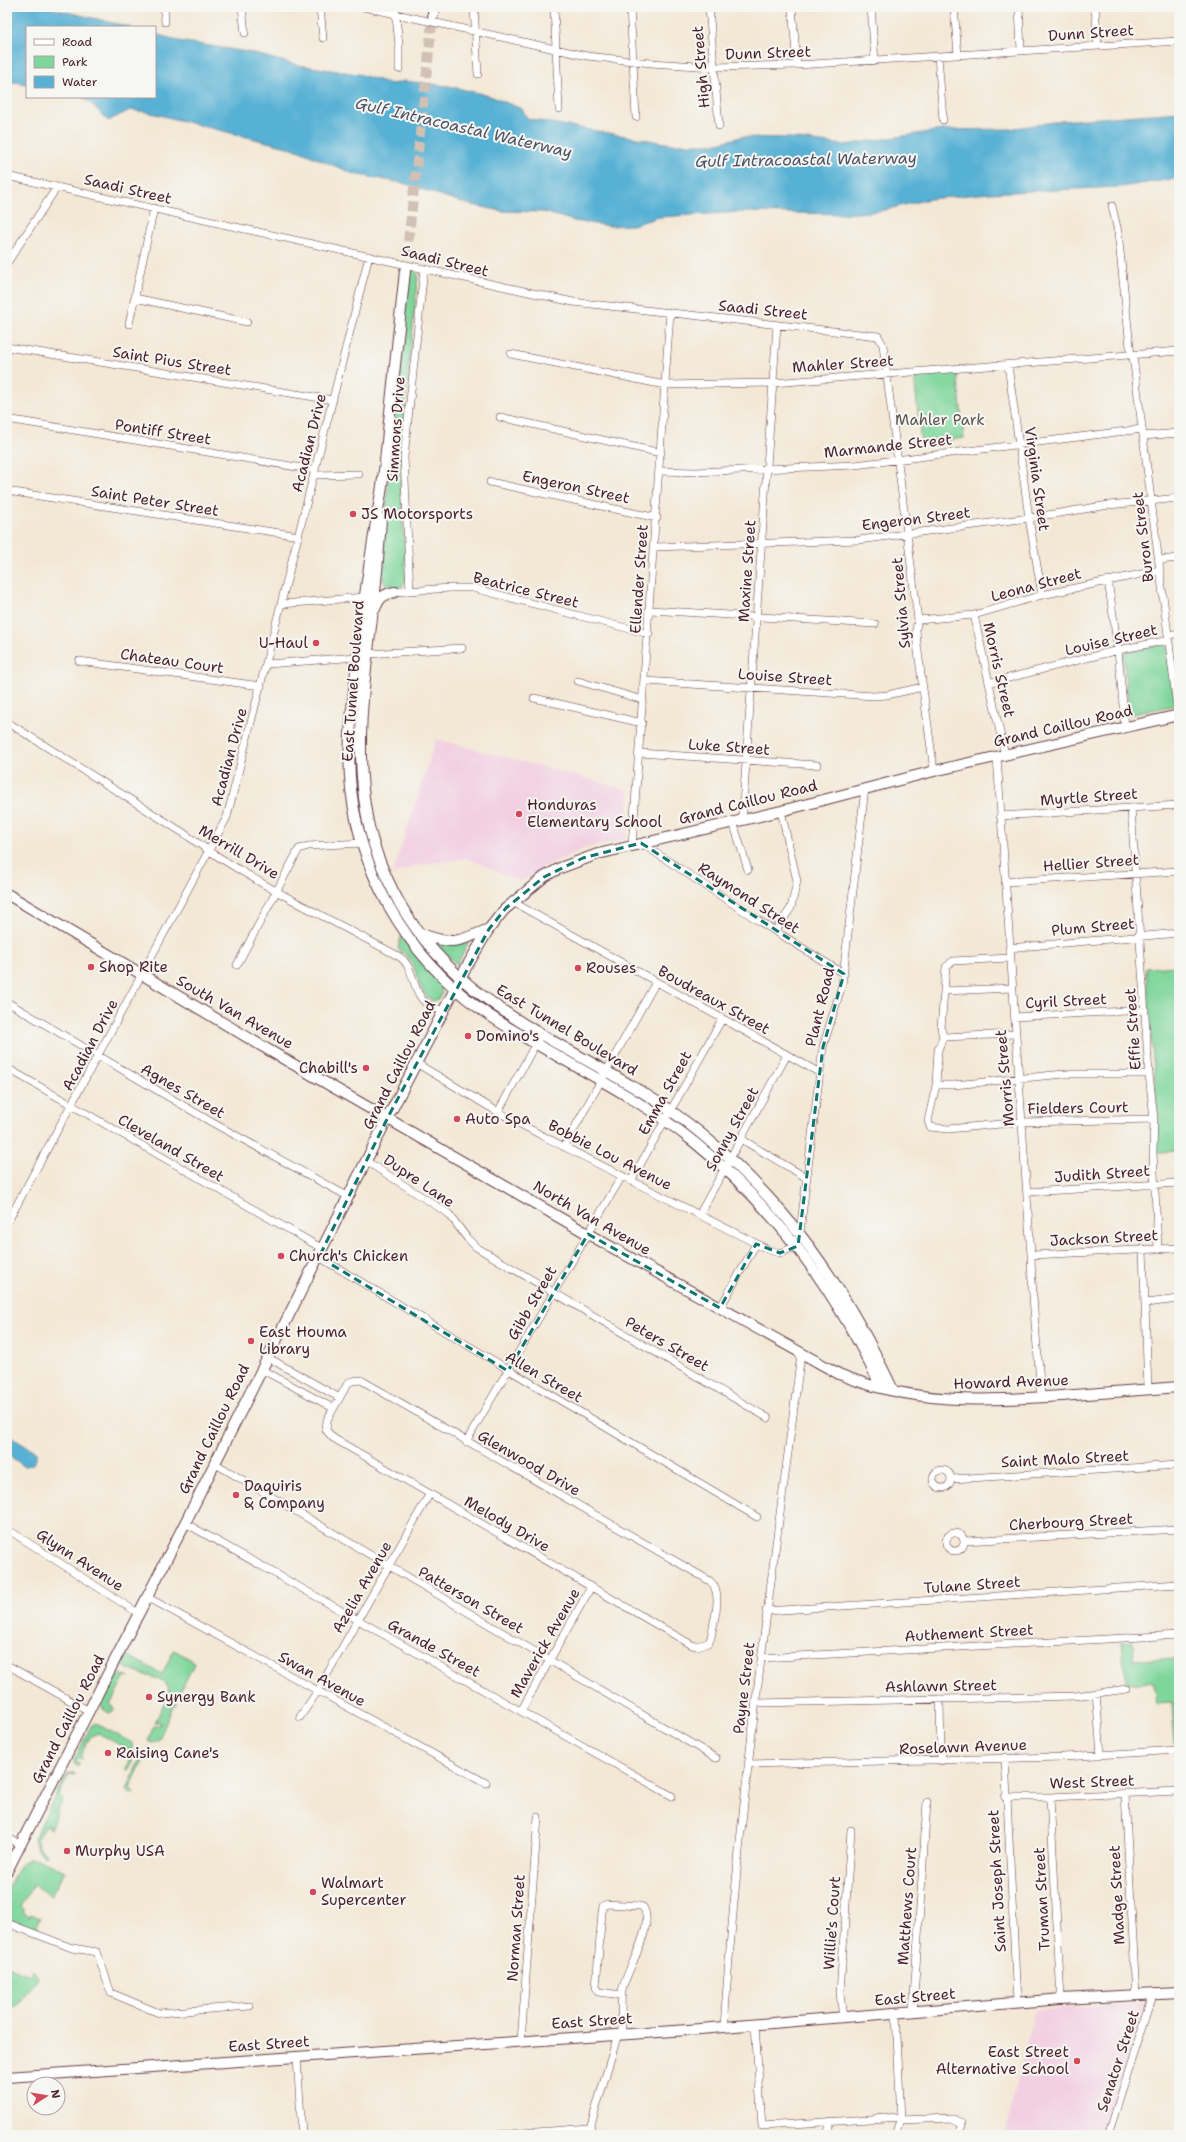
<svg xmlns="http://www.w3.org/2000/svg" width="1186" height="2142" viewBox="0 0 1186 2142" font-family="'Shantell Sans',sans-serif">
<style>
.built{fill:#f2cfe2}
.green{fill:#7fd69b;stroke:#647a63}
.water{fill:#57b1d4;stroke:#506880}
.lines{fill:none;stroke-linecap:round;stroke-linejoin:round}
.secondary-tunnel{stroke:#d1c0b4;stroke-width:10;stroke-dasharray:10 5;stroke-linecap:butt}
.street-casing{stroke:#633d45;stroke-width:8}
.secondary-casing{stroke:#633d45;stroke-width:12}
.street{stroke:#fff;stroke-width:7}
.secondary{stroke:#fff;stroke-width:10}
.marked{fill:none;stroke:#0f766e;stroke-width:3;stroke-dasharray:8 5;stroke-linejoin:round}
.poi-dot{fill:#d1495b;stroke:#f6f6f2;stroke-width:1.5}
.labels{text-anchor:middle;stroke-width:4;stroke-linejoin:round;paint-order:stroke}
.street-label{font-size:15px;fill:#4a1f2b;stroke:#f6f6f2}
.park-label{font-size:15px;fill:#5a564d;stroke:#f6f6f2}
.poi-label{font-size:15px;fill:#4a1f2b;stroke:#f6f6f2;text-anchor:start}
.water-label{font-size:16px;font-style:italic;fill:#4f5266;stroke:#f6f6f2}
</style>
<rect width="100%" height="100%" fill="#f6f6f2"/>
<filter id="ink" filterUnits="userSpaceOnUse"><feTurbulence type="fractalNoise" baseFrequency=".025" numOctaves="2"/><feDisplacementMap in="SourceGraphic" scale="8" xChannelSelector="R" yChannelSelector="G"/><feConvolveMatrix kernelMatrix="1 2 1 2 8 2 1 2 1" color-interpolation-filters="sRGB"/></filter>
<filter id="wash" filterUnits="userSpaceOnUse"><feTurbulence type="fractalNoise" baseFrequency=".012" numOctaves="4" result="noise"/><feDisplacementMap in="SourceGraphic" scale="16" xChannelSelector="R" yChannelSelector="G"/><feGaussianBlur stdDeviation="0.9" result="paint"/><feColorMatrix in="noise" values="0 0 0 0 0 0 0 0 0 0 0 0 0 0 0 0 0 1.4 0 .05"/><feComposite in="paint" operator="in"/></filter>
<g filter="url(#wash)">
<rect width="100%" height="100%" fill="#f3e8d6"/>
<!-- built -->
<path class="built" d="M 436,739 L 629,790 L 626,839 L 585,848 L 548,865 L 521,882 L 467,858 L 415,866 L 392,875 Z
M 1145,2003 L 1102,2135 L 1004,2135 L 1035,2010 Z"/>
<!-- green -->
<path class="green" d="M 413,268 L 416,270 L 418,275 L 400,459 L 406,579 L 402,587 C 393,590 386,587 382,578 L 388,477 L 408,286 Z
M 957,370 L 964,438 L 921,444 L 914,373 Z
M 1167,643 L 1175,705 L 1129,715 L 1123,653 Z
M 401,936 L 440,983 L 442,994 L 438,1000 L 433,1001 C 413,991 422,963 398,949 Z
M 469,941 L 457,965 L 436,943 Z
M 1179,966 L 1179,1151 L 1157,1152 L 1158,1121 L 1146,968 Z
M 1133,1641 L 1134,1660 L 1179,1658 L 1179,1744 L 1175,1744 L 1172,1703 L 1157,1704 L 1154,1684 L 1150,1682 L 1126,1684 L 1121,1642 Z
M 174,1650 L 195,1662 L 175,1702 L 177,1703 L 172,1709 L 159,1739 L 153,1743 L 148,1741 L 153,1727 L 161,1724 L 160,1722 L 155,1722 L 169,1694 C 172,1675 131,1676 123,1665 L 127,1655 L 162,1674 Z
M 119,1673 L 129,1678 L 125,1677 L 110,1705 L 114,1708 L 113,1711 L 109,1713 L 103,1709 L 102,1703 Z
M 95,1723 L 132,1743 L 132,1763 L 128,1771 L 126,1769 L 131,1758 L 126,1748 L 98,1733 L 91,1736 L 81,1754 L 82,1760 L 77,1759 L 76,1761 L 80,1765 L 77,1766 L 74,1764 L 74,1760 L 91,1726 Z
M 143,1751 L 146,1753 L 130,1788 L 134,1792 L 130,1794 L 127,1790 Z
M 69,1773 L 74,1773 L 75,1775 L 69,1774 L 59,1795 L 63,1799 L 50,1829 L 47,1824 L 37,1840 L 38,1847 L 47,1854 L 46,1856 L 37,1850 L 34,1838 L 65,1777 Z
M 28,1859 L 39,1860 L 65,1871 L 51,1896 L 33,1885 L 20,1907 L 24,1910 L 23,1912 L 30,1916 L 31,1914 L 40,1918 L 36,1925 L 39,1928 L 38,1930 L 7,1919 L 7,1889 L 22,1863 Z
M 7,1966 L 30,1975 L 33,1970 L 38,1977 L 18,2005 L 11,2008 L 7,2019 Z"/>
<!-- water -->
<path class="water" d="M 7,7 L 46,7 L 131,27 L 27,27 L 27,84 L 7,81 Z
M 155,34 L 179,41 L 248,52 L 297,65 L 358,74 L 392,84 L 404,81 L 449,86 L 490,96 L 522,109 L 528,119 L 671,144 L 714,144 L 741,137 L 789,138 L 845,145 L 942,130 L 1009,129 L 1060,121 L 1179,112 L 1179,178 L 1120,187 L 989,193 L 929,199 L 880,211 L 845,214 L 740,212 L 659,217 L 633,225 L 609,226 L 574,221 L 544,212 L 502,211 L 467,204 L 403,183 L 354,174 L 295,149 L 147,112 L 130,110 L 108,121 L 90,102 L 81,97 L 155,97 Z
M 7,1435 L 36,1452 L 36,1459 L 32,1465 L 24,1466 L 7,1454 Z"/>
</g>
<g filter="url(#ink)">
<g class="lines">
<!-- secondary-tunnel -->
<path class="secondary-tunnel" d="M 405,271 L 433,15"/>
<defs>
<path id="street" d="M 164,7 L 165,22
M 242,7 L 245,33
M 320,7 L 323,38
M 364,7 L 587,56 L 651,63 L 713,67 L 797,65 L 1179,41
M 395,7 L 399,45 L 399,69
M 474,7 L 478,74
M 554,7 L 559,109
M 630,7 L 636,117
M 709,7 L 719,126
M 792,7 L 797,65
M 871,7 L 875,61
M 954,7 L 958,55
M 1019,7 L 1021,51
M 1095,7 L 1098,46
M 938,56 L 943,120
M 7,176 L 573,302 L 878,336 L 883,345 L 918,620 L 916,629 L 917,644 L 934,771
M 1112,206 L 1118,232 L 1131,356
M 7,263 L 57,187
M 135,298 L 247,322
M 129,324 L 154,208
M 7,347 L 333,400
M 511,354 L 665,385 L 773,383 L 1179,351
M 1133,356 L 1178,715
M 1008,365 L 1029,518 L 1042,595
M 500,417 L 661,453
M 7,419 L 315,470
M 1143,436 L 1179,433
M 660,471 L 695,472 L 855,465 L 1142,429
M 314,475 L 359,474
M 490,482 L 657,518
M 7,491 L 299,536
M 655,547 L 859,540 L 1029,518 L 1109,505 L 1179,498
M 1159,560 L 1179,558
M 1108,580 L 1118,650 L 1125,727
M 410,591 L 404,457 L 424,269
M 395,592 L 450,588 L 473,588 L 649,634
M 282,604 L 364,597
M 650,610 L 875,624
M 974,615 L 1005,755
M 918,620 L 974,615 L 1042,595 L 1160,570
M 1169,635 L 1179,633
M 368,654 L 462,648
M 79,661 L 261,686
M 267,664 L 357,657
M 578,681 L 643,700
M 645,681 L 874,696 L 887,695 L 923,687
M 989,683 L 1118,650 L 1169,640
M 534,698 L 642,723
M 7,722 L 182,832 C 249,881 326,917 400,957 C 415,968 412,992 426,1003 C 431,1007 438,1009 443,1011
M 639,753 L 817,765
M 997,757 L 1031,1255 C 1032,1303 1038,1350 1041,1397
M 1131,808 L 1149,1074 L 1154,1119 L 1153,1153 L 1158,1248
M 1000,816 L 1179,805
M 742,819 L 777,325
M 733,822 L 748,870
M 641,843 L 759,921 L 844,974
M 632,846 L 670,313
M 1005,882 L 1179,871
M 513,902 L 820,1073
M 775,931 L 791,908 L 797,881 L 781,811
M 1009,948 L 1179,933
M 1010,958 L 953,961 L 946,967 L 941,1028 L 943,1037 L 938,1050 L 936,1085 L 928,1121 L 930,1127 L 948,1129 L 1022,1122 L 1154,1119
M 237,965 L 299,849 L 308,846 L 362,843
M 945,991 L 1012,988
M 7,1002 L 213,1123 L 349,1197
M 1014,1017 L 1145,1010
M 943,1037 L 1015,1034
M 416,1063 L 498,1112 L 541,1135 L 769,1250 L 780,1253 L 797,1246
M 7,1068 L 323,1249
M 936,1085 L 954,1085 L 1064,1074 L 1149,1074
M 498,1112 L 541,1034
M 741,1139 L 807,1178
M 564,1147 L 656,982
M 366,1161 L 449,1214 L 467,1238 L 476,1247 L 768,1418
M 631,1181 L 722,1019
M 1027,1192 L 1179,1183
M 699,1215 L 787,1055
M 7,1223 L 227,817 L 369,256
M 800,1232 L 823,1047 L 842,985 L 865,788
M 1143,1249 L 1148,1390
M 1031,1255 L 1179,1248
M 319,1257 L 757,1517
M 1146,1303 L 1179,1299
M 720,1308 L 756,1244
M 267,1357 L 338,1397
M 261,1369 L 333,1408
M 361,1380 L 710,1581 C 724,1593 713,1622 711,1638 L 708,1643 L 697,1646 L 692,1645 L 333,1438 L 326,1430 L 327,1420 L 348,1383 L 352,1381 Z
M 466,1442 L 622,1176
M 214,1463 L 716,1758
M933 1479a9 9 0 1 1 18 0a9 9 0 1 1-18 0Z
M 952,1479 L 1179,1465
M 185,1523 L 672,1796
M 7,1529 L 138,1613
M946 1542a9 9 0 1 1 18 0a9 9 0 1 1-18 0Z
M 964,1541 L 1179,1529
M 147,1597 L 486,1783
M 766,1611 L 1179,1584
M 761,1658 L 1179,1635
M 7,1665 L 89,1711
M 1096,1693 L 1101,1755
M 940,1699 L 941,1761
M 755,1703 L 1075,1696 L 1127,1689
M 521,1711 L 591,1587
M 300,1717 L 317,1692 L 429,1495
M 1005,1757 L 1017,2002
M 748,1764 L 1063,1757 L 1179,1750
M 1125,1794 L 1136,1996
M 1005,1797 L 1050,1797 L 1179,1791
M 1050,1797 L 1061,1999
M 7,1837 L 21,1845
M 7,1923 L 72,1948 L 97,1952 L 111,1993 L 159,2013 L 250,2006
M 622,1995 L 598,1992 L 596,1987 L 602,1912 L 603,1906 L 607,1904 L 640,1906 L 643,1907 C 656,1926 626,1970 622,1991 C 620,2005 622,2020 622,2034
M 913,2012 L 927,1802
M 896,2014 L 901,2120 L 952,2118 L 962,2123 L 960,2135
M 843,2018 L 840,1993 L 851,1830
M 755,2025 L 762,2126 L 901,2117
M 724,2027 C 739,1801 772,1578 801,1354
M 521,2041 L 538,1817
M 297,2057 L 302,2135
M 495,2135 L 590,2128
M 588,2135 L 618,2034
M 827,2135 L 831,2121
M 896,2135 L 901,2120
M 1108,2135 L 1153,1995"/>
<path id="secondary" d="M 433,15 L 433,7
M 405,271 C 400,318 395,365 390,412 C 387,439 385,467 381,493 C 370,556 361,618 355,681 C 351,717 347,753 351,789 C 362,885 417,970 498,1021 C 562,1062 634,1093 694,1142 C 776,1208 837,1292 881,1387
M 381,519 C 379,552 376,586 372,618 C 364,682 355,748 366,811 C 371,844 384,875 400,904 C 469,1024 598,1050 699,1132 C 789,1205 844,1286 893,1390
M 375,609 C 379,598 383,594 395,592
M 7,894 L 272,1052 L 588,1234 L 839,1374 C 913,1405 983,1401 1061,1396 C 1100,1393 1140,1390 1179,1387
M 419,933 C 453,946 457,942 489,929
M 7,1871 L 185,1523 L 388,1117 L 467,966 L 489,929 L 504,910 L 544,877 L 560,868 L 598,854 L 781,811 L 934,771 L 1179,715
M 7,2077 L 688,2030 L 1061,1999 L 1179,1993"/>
</defs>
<!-- street casing -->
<use href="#street" class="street-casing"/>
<!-- secondary casing -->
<use href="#secondary" class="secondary-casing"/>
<!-- street -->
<use href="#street" class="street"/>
<!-- secondary -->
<use href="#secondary" class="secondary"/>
</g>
</g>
<!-- marked area -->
<path class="marked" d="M 641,843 L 844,974 L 823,1047 L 798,1246 L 780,1253 L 756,1244 L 720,1308 L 588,1234 L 508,1371 L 319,1257 L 388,1117 L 489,929 L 506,908 L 544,877 L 583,858 Z"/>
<!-- markers -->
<g class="poi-dot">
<circle cx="353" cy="514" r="4"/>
<circle cx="316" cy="643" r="4"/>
<circle cx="519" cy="814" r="4"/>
<circle cx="91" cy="967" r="4"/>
<circle cx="578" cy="968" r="4"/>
<circle cx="468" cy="1036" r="4"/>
<circle cx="366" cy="1068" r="4"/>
<circle cx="457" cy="1119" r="4"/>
<circle cx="281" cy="1256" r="4"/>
<circle cx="251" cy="1341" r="4"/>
<circle cx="236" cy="1495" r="4"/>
<circle cx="149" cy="1697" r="4"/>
<circle cx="108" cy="1753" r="4"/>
<circle cx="67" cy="1851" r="4"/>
<circle cx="313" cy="1892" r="4"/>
<circle cx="1077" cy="2061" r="4"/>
</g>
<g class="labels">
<!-- street labels -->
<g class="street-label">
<text transform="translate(1091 33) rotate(-4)" y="5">Dunn Street</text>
<text transform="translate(768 53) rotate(-2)" y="5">Dunn Street</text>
<text transform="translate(701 67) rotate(-95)" y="5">High Street</text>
<text transform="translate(128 189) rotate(13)" y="5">Saadi Street</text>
<text transform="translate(445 261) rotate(14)" y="5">Saadi Street</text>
<text transform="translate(763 310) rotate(6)" y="5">Saadi Street</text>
<text transform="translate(172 361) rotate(9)" y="5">Saint Pius Street</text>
<text transform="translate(843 364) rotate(-4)" y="5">Mahler Street</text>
<text transform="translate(396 429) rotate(-86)" y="5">Simmons Drive</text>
<text transform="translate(163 432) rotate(9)" y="5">Pontiff Street</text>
<text transform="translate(309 443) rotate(-76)" y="5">Acadian Drive</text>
<text transform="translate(888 446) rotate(-6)" y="5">Marmande Street</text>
<text transform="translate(1037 479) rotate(82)" y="5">Virginia Street</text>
<text transform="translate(576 487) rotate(12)" y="5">Engeron Street</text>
<text transform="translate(155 501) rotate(9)" y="5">Saint Peter Street</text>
<text transform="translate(916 519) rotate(-7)" y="5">Engeron Street</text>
<text transform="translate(1143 537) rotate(-97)" y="5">Buron Street</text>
<text transform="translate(747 571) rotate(-86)" y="5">Maxine Street</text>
<text transform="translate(639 579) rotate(-86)" y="5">Ellender Street</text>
<text transform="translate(1036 585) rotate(-15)" y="5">Leona Street</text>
<text transform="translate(526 590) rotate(14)" y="5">Beatrice Street</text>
<text transform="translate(901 603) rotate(-95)" y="5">Sylvia Street</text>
<text transform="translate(1111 640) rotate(-13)" y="5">Louise Street</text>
<text transform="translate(172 661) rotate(8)" y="5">Chateau Court</text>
<text transform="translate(999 670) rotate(77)" y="5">Morris Street</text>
<text transform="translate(785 677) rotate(4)" y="5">Louise Street</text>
<text transform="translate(353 681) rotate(-86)" y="5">East Tunnel Boulevard</text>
<text transform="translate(1063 726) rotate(-13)" y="5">Grand Caillou Road</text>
<text transform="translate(729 747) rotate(4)" y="5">Luke Street</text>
<text transform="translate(229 757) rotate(-75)" y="5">Acadian Drive</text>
<text transform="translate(1089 797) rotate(-4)" y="5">Myrtle Street</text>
<text transform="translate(748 802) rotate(-14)" y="5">Grand Caillou Road</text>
<text transform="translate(239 852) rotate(31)" y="5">Merrill Drive</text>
<text transform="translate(1091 863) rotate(-4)" y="5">Hellier Street</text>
<text transform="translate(749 898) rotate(33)" y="5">Raymond Street</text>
<text transform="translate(1093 927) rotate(-5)" y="5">Plum Street</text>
<text transform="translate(714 1000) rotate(29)" y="5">Boudreaux Street</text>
<text transform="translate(1066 1001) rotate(-3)" y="5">Cyril Street</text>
<text transform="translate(820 1007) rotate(-76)" y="5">Plant Road</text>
<text transform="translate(235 1012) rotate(30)" y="5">South Van Avenue</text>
<text transform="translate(1133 1029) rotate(-94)" y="5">Effie Street</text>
<text transform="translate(567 1030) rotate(31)" y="5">East Tunnel Boulevard</text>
<text transform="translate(90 1045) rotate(-62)" y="5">Acadian Drive</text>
<text transform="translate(399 1065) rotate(-63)" y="5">Grand Caillou Road</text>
<text transform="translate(1005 1078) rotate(-95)" y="5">Morris Street</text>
<text transform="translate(183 1091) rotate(30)" y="5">Agnes Street</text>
<text transform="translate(665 1093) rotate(-61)" y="5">Emma Street</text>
<text transform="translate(1078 1108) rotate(-1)" y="5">Fielders Court</text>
<text transform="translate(732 1129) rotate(-61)" y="5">Sonny Street</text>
<text transform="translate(171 1148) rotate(30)" y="5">Cleveland Street</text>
<text transform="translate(610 1155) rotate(27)" y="5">Bobbie Lou Avenue</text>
<text transform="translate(1102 1174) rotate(-4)" y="5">Judith Street</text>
<text transform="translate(419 1181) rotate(34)" y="5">Dupre Lane</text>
<text transform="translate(592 1218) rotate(30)" y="5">North Van Avenue</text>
<text transform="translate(1104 1238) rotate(-3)" y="5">Jackson Street</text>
<text transform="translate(532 1303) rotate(-60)" y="5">Gibb Street</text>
<text transform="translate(667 1344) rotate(30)" y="5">Peters Street</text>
<text transform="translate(544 1377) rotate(30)" y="5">Allen Street</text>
<text transform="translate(1011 1382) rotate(-2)" y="5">Howard Avenue</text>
<text transform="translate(214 1429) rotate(-64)" y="5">Grand Caillou Road</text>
<text transform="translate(1065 1459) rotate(-3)" y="5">Saint Malo Street</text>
<text transform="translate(529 1463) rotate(30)" y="5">Glenwood Drive</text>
<text transform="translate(1071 1522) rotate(-3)" y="5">Cherbourg Street</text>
<text transform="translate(507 1524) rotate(30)" y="5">Melody Drive</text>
<text transform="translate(80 1560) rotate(33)" y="5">Glynn Avenue</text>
<text transform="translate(972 1585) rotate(-4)" y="5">Tulane Street</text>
<text transform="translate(362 1587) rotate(-60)" y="5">Azelia Avenue</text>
<text transform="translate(471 1600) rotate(30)" y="5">Patterson Street</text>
<text transform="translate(969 1633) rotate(-3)" y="5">Authement Street</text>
<text transform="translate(545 1643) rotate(-60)" y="5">Maverick Avenue</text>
<text transform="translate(434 1648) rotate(29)" y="5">Grande Street</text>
<text transform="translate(322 1679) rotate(29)" y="5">Swan Avenue</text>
<text transform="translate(941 1686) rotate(-1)" y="5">Ashlawn Street</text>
<text transform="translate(744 1688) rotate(-83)" y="5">Payne Street</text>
<text transform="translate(68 1719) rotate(-63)" y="5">Grand Caillou Road</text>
<text transform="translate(963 1747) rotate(-2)" y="5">Roselawn Avenue</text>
<text transform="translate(1092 1782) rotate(-2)" y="5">West Street</text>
<text transform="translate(997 1881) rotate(-93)" y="5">Saint Joseph Street</text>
<text transform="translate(1117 1895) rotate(-93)" y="5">Madge Street</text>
<text transform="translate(1042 1899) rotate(-93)" y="5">Truman Street</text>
<text transform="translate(907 1906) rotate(-86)" y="5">Matthews Court</text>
<text transform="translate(832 1923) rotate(-86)" y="5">Willie's Court</text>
<text transform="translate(516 1928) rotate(-86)" y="5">Norman Street</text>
<text transform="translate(915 1997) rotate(-5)" y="5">East Street</text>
<text transform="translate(592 2021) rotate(-4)" y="5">East Street</text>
<text transform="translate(269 2044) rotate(-4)" y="5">East Street</text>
<text transform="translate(1118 2061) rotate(-72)" y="5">Senator Street</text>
</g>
<!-- park labels -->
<g class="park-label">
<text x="940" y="425">Mahler Park</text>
</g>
<!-- poi labels -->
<g class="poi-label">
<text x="361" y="519">JS Motorsports</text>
<text x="308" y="648" text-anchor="end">U-Haul</text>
<text x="527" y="810">Honduras<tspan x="527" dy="17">Elementary School</tspan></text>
<text x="99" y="972">Shop Rite</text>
<text x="586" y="973">Rouses</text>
<text x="476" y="1041">Domino's</text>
<text x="358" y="1073" text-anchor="end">Chabill's</text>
<text x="465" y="1124">Auto Spa</text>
<text x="289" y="1261">Church's Chicken</text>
<text x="259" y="1337">East Houma<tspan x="259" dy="17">Library</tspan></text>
<text x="244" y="1491">Daquiris<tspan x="244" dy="17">&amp; Company</tspan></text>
<text x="157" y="1702">Synergy Bank</text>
<text x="116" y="1758">Raising Cane's</text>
<text x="75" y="1856">Murphy USA</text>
<text x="321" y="1888">Walmart<tspan x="321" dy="17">Supercenter</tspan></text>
<text x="1069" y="2057" text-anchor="end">East Street<tspan x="1069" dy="17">Alternative School</tspan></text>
</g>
<!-- water labels -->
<g class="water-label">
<text transform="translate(464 127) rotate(13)" y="6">Gulf Intracoastal Waterway</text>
<text transform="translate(806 159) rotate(-1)" y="6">Gulf Intracoastal Waterway</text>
</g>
</g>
<!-- margin -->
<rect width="1186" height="2142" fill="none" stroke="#f6f6f2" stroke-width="24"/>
<!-- legend -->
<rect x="26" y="26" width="130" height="72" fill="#f6f6f2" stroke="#b1a0a2"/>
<rect x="34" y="39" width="20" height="6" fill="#ffffff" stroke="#b1a0a2"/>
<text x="62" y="46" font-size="12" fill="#4a1f2b">Road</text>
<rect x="34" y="56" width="20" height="12" fill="#7fd69b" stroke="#b1a0a2"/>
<text x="62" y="66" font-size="12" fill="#4a1f2b">Park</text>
<rect x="34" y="76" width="20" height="12" fill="#57b1d4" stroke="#b1a0a2"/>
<text x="62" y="86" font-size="12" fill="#4a1f2b">Water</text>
<!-- north arrow -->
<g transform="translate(46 2096) rotate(78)"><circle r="19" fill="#f6f6f2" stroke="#b1a0a2"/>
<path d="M0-3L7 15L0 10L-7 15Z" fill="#d1495b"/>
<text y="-6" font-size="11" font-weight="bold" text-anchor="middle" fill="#4a1f2b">N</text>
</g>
</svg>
